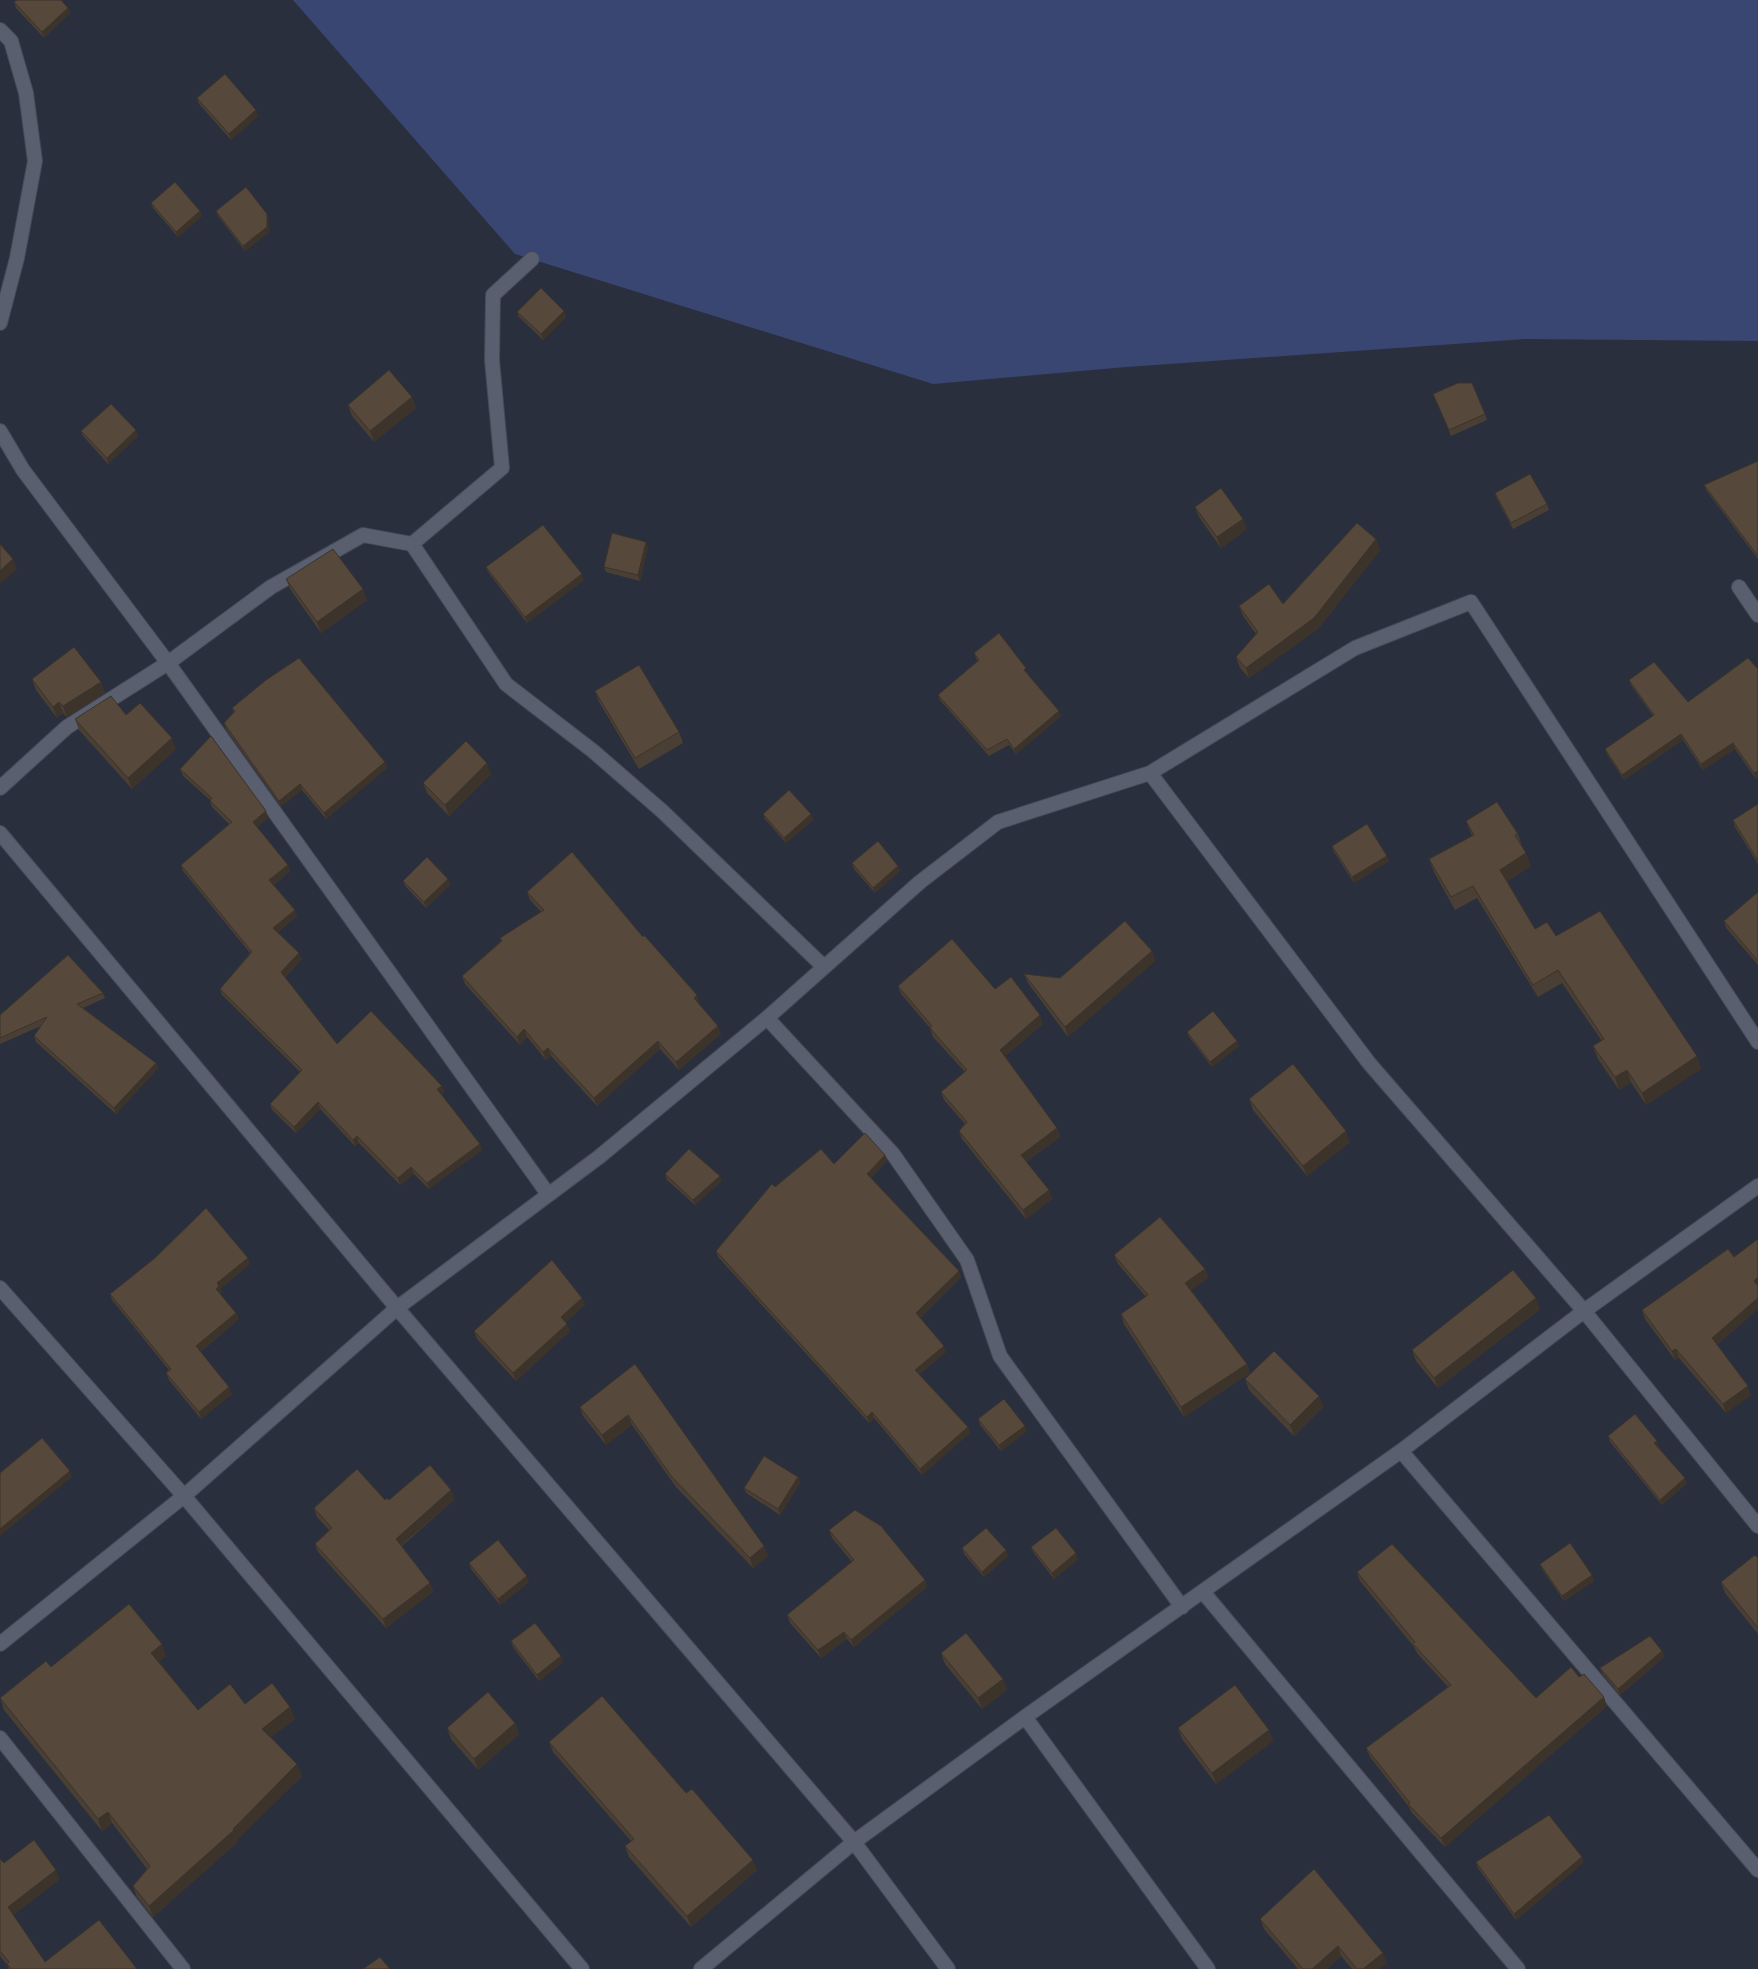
<svg xmlns="http://www.w3.org/2000/svg" width="1758" height="1969" viewBox="0 0 1758 1969" font-family="Montserrat,sans-serif">
<style>
.green{fill:#3a4672}
.lines{fill:none;stroke-linecap:round;stroke-linejoin:round}
.minor-casing{stroke:#454a56;stroke-width:16}
.tertiary-casing{stroke:#454a56;stroke-width:16}
.minor{stroke:#595f6f;stroke-width:14}
.tertiary{stroke:#595f6f;stroke-width:14}
.wall{fill:#4a3f34}
.shaded-wall{fill:#3c332a}
.building{fill:#56493c;stroke:#3c332a}
</style>
<rect width="100%" height="100%" fill="#2a2f3e"/>
<!-- green -->
<path class="green" d="M 293,0 L 1758,0 L 1758,341 L 1525,339 L 1126,367 L 933,384 L 515,254 Z"/>
<g class="lines">
<defs>
<path id="minor" d="M 0,30 L 11,41 L 26,93 L 35,161 L 17,258 L 0,323
M 0,431 L 23,470 L 168,663 L 548,1194
M 412,544 L 506,684 L 593,751 L 662,811 L 823,966
M 1739,587 L 1758,615
M 1150,773 L 1369,1063 L 1584,1311 L 1758,1526
M 0,788 L 67,727 L 168,663 L 271,587 L 363,535 L 412,544 L 502,468 L 492,360 L 493,295 L 532,259
M 0,833 L 397,1308 L 854,1842 L 948,1969
M 767,1018 L 893,1154 L 967,1260 L 1000,1356 L 1182,1607
M 1401,1451 L 1758,1870
M 1203,1592 L 1518,1969
M 0,1644 L 184,1496 L 397,1308 L 599,1157 L 767,1018 L 920,882 L 998,822 L 1150,773 L 1355,648 L 1471,602 L 1758,1042
M 1025,1717 L 1208,1969
M 0,1738 L 183,1969
M 701,1969 L 854,1842 L 1025,1717 L 1401,1451 L 1584,1311 L 1758,1186"/>
<path id="tertiary" d="M 0,1288 L 184,1496 L 582,1969"/>
</defs>
<!-- minor casing -->
<use href="#minor" class="minor-casing"/>
<!-- tertiary casing -->
<use href="#tertiary" class="tertiary-casing"/>
<!-- minor -->
<use href="#minor" class="minor"/>
<!-- tertiary -->
<use href="#tertiary" class="tertiary"/>
</g>
<!-- wall -->
<path class="wall" d="M 14,2 L 68,8 L 70,13 L 44,38 L 16,8 Z
M 197,98 L 258,116 L 231,140 L 199,104 Z
M 151,203 L 200,211 L 202,216 L 178,237 L 153,208 Z
M 216,211 L 269,219 L 269,232 L 245,251 L 218,216 Z
M 564,311 L 566,317 L 543,340 L 519,317 L 517,312 Z
M 1433,394 L 1485,414 L 1487,420 L 1451,436 Z
M 412,397 L 416,408 L 374,442 L 352,416 L 348,405 Z
M 81,431 L 138,436 L 108,464 L 83,436 Z
M 1758,461 L 1758,559 L 1706,490 L 1704,485 Z
M 1495,493 L 1547,504 L 1549,510 L 1513,529 L 1497,499 Z
M 1195,507 L 1247,529 L 1221,548 L 1199,517 Z
M 1376,539 L 1380,550 L 1318,629 L 1249,678 L 1240,668 L 1236,657 L 1256,634 L 1243,616 L 1239,606 L 1283,604 Z
M 648,547 L 640,581 L 606,572 L 604,567 Z
M 486,567 L 584,580 L 527,623 L 488,572 Z
M 286,579 L 367,600 L 321,633 L 290,589 Z
M 974,653 L 1028,673 L 1027,674 L 1061,716 L 1016,754 L 1009,745 L 989,756 L 940,700 L 938,695 L 978,662 L 976,658 Z
M 1758,669 L 1758,777 L 1756,779 L 1735,749 L 1703,770 L 1683,740 L 1624,780 L 1607,754 L 1605,749 L 1653,716 L 1631,685 L 1629,680 L 1688,702 Z
M 32,679 L 101,682 L 105,693 L 67,717 L 63,713 L 57,718 L 36,690 Z
M 595,691 L 679,732 L 683,743 L 639,769 L 599,702 Z
M 232,708 L 385,762 L 387,768 L 326,819 L 302,790 L 281,806 L 226,729 L 224,723 L 234,713 Z
M 126,715 L 176,749 L 132,789 L 79,730 L 75,719 Z
M 487,763 L 491,774 L 449,816 L 427,793 L 423,783 Z
M 180,769 L 268,818 L 257,827 L 288,865 L 290,871 L 274,885 L 295,910 L 297,916 L 278,932 L 302,959 L 285,977 L 337,1044 L 442,1086 L 444,1092 L 441,1094 L 482,1150 L 429,1189 L 414,1174 L 400,1185 L 359,1143 L 355,1146 L 320,1109 L 296,1133 L 272,1110 L 270,1104 L 300,1072 L 222,995 L 220,989 L 250,953 L 183,871 L 181,865 L 229,824 L 212,807 L 210,801 L 210,800 L 183,776 Z
M 1758,804 L 1758,864 L 1735,827 L 1733,820 Z
M 763,814 L 811,814 L 813,820 L 786,843 L 765,819 Z
M 1466,821 L 1518,834 L 1522,846 L 1531,866 L 1507,881 L 1535,929 L 1556,936 L 1697,1056 L 1701,1069 L 1646,1105 L 1631,1082 L 1619,1090 L 1598,1059 L 1593,1046 L 1602,1041 L 1562,983 L 1538,997 L 1477,898 L 1455,910 L 1434,872 L 1429,859 L 1472,836 Z
M 1332,846 L 1387,856 L 1389,861 L 1354,883 L 1334,852 Z
M 852,863 L 898,866 L 900,871 L 875,893 L 854,869 Z
M 448,879 L 450,885 L 426,908 L 405,886 L 403,881 Z
M 527,892 L 643,937 L 700,1003 L 699,1004 L 721,1034 L 679,1070 L 660,1049 L 597,1106 L 551,1056 L 546,1060 L 527,1037 L 520,1045 L 465,984 L 462,976 L 501,941 L 500,938 L 541,912 L 530,900 Z
M 1758,892 L 1758,965 L 1726,928 L 1724,921 Z
M 1152,951 L 1155,961 L 1068,1037 L 1028,983 L 1024,974 L 1060,978 Z
M 898,986 L 995,989 L 1043,1024 L 1005,1056 L 1057,1128 L 1060,1137 L 1026,1162 L 1049,1190 L 1052,1199 L 1026,1219 L 962,1139 L 959,1131 L 965,1124 L 944,1100 L 941,1092 L 965,1072 L 933,1037 L 930,1028 L 901,994 Z
M 103,993 L 105,998 L 83,1008 L 156,1063 L 158,1068 L 116,1114 L 36,1042 L 34,1036 L 41,1026 L 0,1044 L 0,1015 Z
M 1187,1032 L 1239,1046 L 1212,1067 L 1189,1037 Z
M 1249,1099 L 1350,1142 L 1307,1176 L 1253,1110 Z
M 885,1155 L 887,1161 L 871,1178 L 959,1271 L 961,1277 L 920,1318 L 946,1352 L 919,1374 L 968,1427 L 970,1433 L 922,1475 L 874,1418 L 869,1423 L 718,1257 L 716,1251 L 775,1187 Z
M 665,1174 L 722,1181 L 695,1205 L 667,1180 Z
M 1114,1255 L 1205,1269 L 1208,1278 L 1191,1290 L 1247,1364 L 1250,1373 L 1184,1417 L 1124,1324 L 1121,1314 L 1146,1297 L 1118,1264 Z
M 250,1264 L 220,1289 L 222,1292 L 220,1294 L 236,1313 L 239,1319 L 200,1352 L 232,1394 L 201,1419 L 169,1380 L 166,1373 L 169,1370 L 112,1300 L 110,1294 Z
M 582,1298 L 585,1305 L 566,1322 L 570,1331 L 516,1381 L 477,1339 L 474,1331 Z
M 1540,1309 L 1438,1388 L 1416,1361 L 1412,1350 Z
M 1758,1309 L 1717,1345 L 1751,1395 L 1726,1413 L 1679,1358 L 1675,1360 L 1645,1319 L 1642,1310 Z
M 635,1364 L 764,1546 L 768,1556 L 753,1568 L 676,1487 L 632,1425 L 606,1445 L 583,1416 L 580,1407 Z
M 1245,1379 L 1319,1396 L 1323,1407 L 1294,1436 L 1249,1390 Z
M 978,1419 L 1027,1431 L 1001,1451 L 980,1425 Z
M 1608,1436 L 1659,1447 L 1658,1447 L 1687,1483 L 1662,1505 L 1610,1442 Z
M 798,1477 L 800,1483 L 780,1515 L 746,1493 L 744,1488 Z
M 455,1499 L 402,1546 L 430,1583 L 433,1592 L 386,1628 L 318,1552 L 315,1544 L 329,1530 L 317,1517 L 314,1508 L 385,1500 Z
M 829,1530 L 925,1580 L 927,1587 L 854,1647 L 847,1639 L 821,1658 L 790,1623 L 787,1615 L 852,1562 L 832,1538 Z
M 1031,1547 L 1078,1559 L 1054,1579 L 1033,1552 Z
M 962,1548 L 1006,1550 L 1008,1556 L 984,1577 L 964,1554 Z
M 1758,1558 L 1758,1634 L 1725,1593 L 1721,1582 Z
M 469,1563 L 529,1582 L 500,1605 L 471,1569 Z
M 1540,1564 L 1592,1575 L 1594,1581 L 1564,1601 L 1542,1569 Z
M 1357,1572 L 1536,1698 L 1607,1706 L 1445,1847 L 1412,1813 L 1409,1807 L 1370,1757 L 1366,1748 L 1448,1687 L 1417,1653 L 1414,1647 L 1360,1581 Z
M 511,1641 L 561,1656 L 563,1662 L 539,1681 L 513,1647 Z
M 1662,1651 L 1664,1657 L 1620,1695 L 1602,1673 L 1600,1668 Z
M 941,1653 L 1003,1679 L 1007,1690 L 982,1709 L 945,1664 Z
M 166,1656 L 159,1662 L 198,1710 L 245,1704 L 290,1707 L 295,1719 L 271,1737 L 297,1764 L 302,1776 L 237,1840 L 238,1842 L 153,1917 L 137,1897 L 133,1886 L 147,1869 L 112,1823 L 102,1831 L 4,1710 L 0,1698 L 51,1667 Z
M 515,1723 L 519,1734 L 478,1770 L 451,1739 L 447,1728 Z
M 1178,1728 L 1269,1730 L 1273,1741 L 1216,1784 L 1182,1739 Z
M 549,1742 L 686,1793 L 757,1870 L 691,1927 L 629,1857 L 625,1846 L 631,1841 L 553,1752 Z
M 0,1859 L 4,1863 L 60,1879 L 13,1915 L 45,1962 L 137,1969 L 9,1969 L 7,1965 L 0,1956 Z
M 1476,1862 L 1584,1862 L 1516,1920 L 1478,1868 Z
M 1260,1919 L 1387,1963 L 1379,1969 L 1352,1969 L 1341,1956 L 1327,1969 L 1298,1969 L 1264,1929 Z"/>
<!-- shaded-wall -->
<path class="shaded-wall" d="M 68,8 L 70,13 L 44,38 L 42,32 Z
M 256,110 L 258,116 L 231,140 L 229,134 Z
M 200,211 L 202,216 L 178,237 L 176,232 Z
M 267,214 L 269,219 L 269,232 L 245,251 L 243,246 Z
M 564,311 L 566,317 L 543,340 L 541,334 Z
M 412,397 L 416,408 L 374,442 L 370,431 Z
M 136,430 L 138,436 L 108,464 L 107,458 Z
M 1243,519 L 1247,529 L 1221,548 L 1217,537 Z
M 1376,539 L 1380,550 L 1318,629 L 1249,678 L 1246,668 Z
M 646,542 L 648,547 L 640,581 L 638,575 Z
M 13,559 L 17,569 L 0,584 L 0,571 Z
M 582,574 L 584,580 L 527,623 L 525,617 Z
M 363,589 L 367,600 L 321,633 L 317,622 Z
M 101,682 L 105,693 L 67,717 L 63,706 Z
M 59,702 L 63,713 L 57,718 L 53,707 Z
M 1059,711 L 1061,716 L 1016,754 L 1014,749 Z
M 1681,734 L 1683,740 L 1624,780 L 1622,775 Z
M 172,738 L 176,749 L 132,789 L 128,778 Z
M 1733,743 L 1735,749 L 1703,770 L 1701,764 Z
M 385,762 L 387,768 L 326,819 L 324,813 Z
M 487,763 L 491,774 L 449,816 L 445,805 Z
M 1758,771 L 1758,777 L 1756,779 L 1754,773 Z
M 300,784 L 302,790 L 281,806 L 279,801 Z
M 266,811 L 268,818 L 255,828 L 253,822 Z
M 811,814 L 813,820 L 786,843 L 784,838 Z
M 1526,853 L 1531,866 L 1505,882 L 1500,870 Z
M 1387,856 L 1389,861 L 1354,883 L 1352,877 Z
M 288,865 L 290,871 L 272,886 L 269,880 Z
M 898,866 L 900,871 L 875,893 L 873,888 Z
M 448,879 L 450,885 L 426,908 L 424,902 Z
M 295,910 L 297,916 L 275,934 L 273,928 Z
M 1152,951 L 1155,961 L 1068,1037 L 1065,1027 Z
M 299,953 L 302,959 L 283,978 L 281,972 Z
M 697,995 L 700,1003 L 697,1006 L 694,998 Z
M 1040,1015 L 1043,1024 L 1003,1058 L 1000,1050 Z
M 718,1026 L 721,1034 L 679,1070 L 676,1062 Z
M 524,1029 L 527,1037 L 520,1045 L 517,1037 Z
M 658,1041 L 660,1049 L 597,1106 L 594,1098 Z
M 1237,1041 L 1239,1046 L 1212,1067 L 1210,1062 Z
M 548,1048 L 551,1056 L 546,1060 L 543,1052 Z
M 1697,1056 L 1701,1069 L 1646,1105 L 1642,1093 Z
M 156,1063 L 158,1068 L 116,1114 L 114,1108 Z
M 1627,1070 L 1631,1082 L 1619,1090 L 1615,1077 Z
M 442,1086 L 444,1092 L 440,1096 L 437,1089 Z
M 318,1102 L 320,1109 L 296,1133 L 294,1127 Z
M 1057,1128 L 1060,1137 L 1024,1163 L 1021,1155 Z
M 1346,1131 L 1350,1142 L 1307,1176 L 1303,1166 Z
M 357,1136 L 359,1143 L 355,1146 L 353,1140 Z
M 480,1144 L 482,1150 L 429,1189 L 427,1183 Z
M 885,1155 L 887,1161 L 869,1180 L 867,1174 Z
M 411,1167 L 414,1174 L 400,1185 L 398,1178 Z
M 720,1176 L 722,1181 L 695,1205 L 693,1200 Z
M 1049,1190 L 1052,1199 L 1026,1219 L 1023,1210 Z
M 248,1258 L 250,1264 L 220,1289 L 222,1292 L 218,1295 L 216,1289 L 217,1283 Z
M 1205,1269 L 1208,1278 L 1189,1292 L 1185,1283 Z
M 959,1271 L 961,1277 L 919,1319 L 916,1313 Z
M 1758,1277 L 1758,1288 L 1754,1281 Z
M 582,1298 L 585,1305 L 564,1324 L 561,1317 Z
M 1536,1298 L 1540,1309 L 1438,1388 L 1434,1378 Z
M 1758,1298 L 1758,1309 L 1715,1347 L 1712,1338 Z
M 236,1313 L 239,1319 L 198,1353 L 196,1346 Z
M 567,1324 L 570,1331 L 516,1381 L 513,1373 Z
M 944,1346 L 946,1352 L 918,1376 L 915,1370 Z
M 1676,1349 L 1679,1358 L 1675,1360 L 1672,1351 Z
M 1247,1364 L 1250,1373 L 1184,1417 L 1181,1407 Z
M 1748,1386 L 1751,1395 L 1726,1413 L 1723,1404 Z
M 229,1387 L 232,1394 L 201,1419 L 199,1412 Z
M 1319,1396 L 1323,1407 L 1294,1436 L 1290,1425 Z
M 872,1412 L 874,1418 L 869,1423 L 867,1417 Z
M 628,1415 L 632,1425 L 606,1445 L 602,1435 Z
M 1025,1426 L 1027,1431 L 1001,1451 L 999,1445 Z
M 968,1427 L 970,1433 L 922,1475 L 920,1469 Z
M 1657,1441 L 1659,1447 L 1656,1449 L 1654,1443 Z
M 70,1471 L 72,1477 L 0,1536 L 0,1529 Z
M 798,1477 L 800,1483 L 780,1515 L 778,1509 Z
M 1685,1478 L 1687,1483 L 1662,1505 L 1660,1500 Z
M 451,1490 L 455,1499 L 399,1547 L 396,1539 Z
M 764,1546 L 768,1556 L 753,1568 L 750,1558 Z
M 1006,1550 L 1008,1556 L 984,1577 L 982,1572 Z
M 1076,1553 L 1078,1559 L 1054,1579 L 1052,1573 Z
M 1592,1575 L 1594,1581 L 1564,1601 L 1562,1596 Z
M 527,1576 L 529,1582 L 500,1605 L 498,1599 Z
M 925,1580 L 927,1587 L 854,1647 L 851,1640 Z
M 430,1583 L 433,1592 L 386,1628 L 383,1619 Z
M 844,1632 L 847,1639 L 821,1658 L 818,1650 Z
M 162,1644 L 166,1656 L 155,1665 L 151,1653 Z
M 1662,1651 L 1664,1657 L 1620,1695 L 1618,1689 Z
M 561,1656 L 563,1662 L 539,1681 L 537,1675 Z
M 1003,1679 L 1007,1690 L 982,1709 L 978,1698 Z
M 1604,1697 L 1607,1706 L 1445,1847 L 1441,1838 Z
M 290,1707 L 295,1719 L 266,1741 L 262,1729 Z
M 515,1723 L 519,1734 L 478,1770 L 474,1759 Z
M 1269,1730 L 1273,1741 L 1216,1784 L 1212,1773 Z
M 297,1764 L 302,1776 L 237,1840 L 238,1842 L 153,1917 L 149,1906 L 233,1829 Z
M 108,1812 L 112,1823 L 102,1831 L 98,1819 Z
M 1582,1857 L 1584,1862 L 1516,1920 L 1514,1914 Z
M 753,1860 L 757,1870 L 691,1927 L 687,1916 Z
M 56,1870 L 60,1879 L 12,1916 L 8,1907 Z
M 1338,1946 L 1341,1956 L 1327,1969 L 1312,1969 Z
M 1383,1953 L 1387,1963 L 1379,1969 L 1363,1969 Z"/>
<!-- building -->
<path class="building" d="M 17,0 L 61,0 L 68,8 L 42,32 L 14,2 Z
M 225,74 L 256,110 L 229,134 L 197,98 Z
M 175,182 L 200,211 L 176,232 L 151,203 Z
M 246,187 L 267,214 L 267,227 L 243,246 L 216,211 Z
M 541,288 L 564,311 L 541,334 L 517,312 Z
M 389,370 L 412,397 L 370,431 L 348,405 Z
M 1458,383 L 1472,383 L 1485,414 L 1449,430 L 1433,394 Z
M 111,404 L 136,430 L 107,458 L 81,431 Z
M 1758,461 L 1758,556 L 1704,485 Z
M 1530,474 L 1547,504 L 1511,523 L 1495,493 Z
M 1221,488 L 1243,519 L 1217,537 L 1195,507 Z
M 1357,523 L 1376,539 L 1314,618 L 1246,668 L 1236,657 L 1258,632 L 1239,606 L 1269,584 L 1283,604 Z
M 543,525 L 582,574 L 525,617 L 486,567 Z
M 612,533 L 646,542 L 638,575 L 604,567 Z
M 0,544 L 13,559 L 0,571 Z
M 333,549 L 363,589 L 317,622 L 286,579 Z
M 999,633 L 1026,668 L 1024,670 L 1059,711 L 1014,749 L 1007,739 L 987,750 L 938,695 L 979,660 L 974,653 Z
M 74,647 L 101,682 L 63,706 L 59,702 L 53,707 L 32,679 Z
M 299,658 L 385,762 L 324,813 L 300,784 L 279,801 L 224,723 L 235,711 L 232,708 L 266,680 Z
M 1748,658 L 1758,669 L 1758,771 L 1754,773 L 1733,743 L 1701,764 L 1681,734 L 1622,775 L 1605,749 L 1654,715 L 1629,680 L 1654,662 L 1688,702 Z
M 639,665 L 679,732 L 635,758 L 595,691 Z
M 111,696 L 126,715 L 140,703 L 172,738 L 128,778 L 75,719 Z
M 211,736 L 266,811 L 253,822 L 288,865 L 269,880 L 295,910 L 273,928 L 299,953 L 281,972 L 337,1044 L 371,1011 L 442,1086 L 437,1089 L 480,1144 L 427,1183 L 411,1167 L 398,1178 L 357,1136 L 353,1140 L 318,1102 L 294,1127 L 270,1104 L 302,1070 L 220,989 L 252,952 L 181,865 L 232,822 L 210,801 L 212,798 L 180,769 Z
M 466,741 L 487,763 L 445,805 L 423,783 Z
M 789,790 L 811,814 L 784,838 L 763,814 Z
M 1497,802 L 1518,834 L 1515,835 L 1526,853 L 1500,870 L 1535,929 L 1547,922 L 1556,936 L 1600,911 L 1697,1056 L 1642,1093 L 1627,1070 L 1615,1077 L 1593,1046 L 1604,1039 L 1558,970 L 1533,985 L 1473,886 L 1451,897 L 1429,859 L 1474,835 L 1466,821 Z
M 1758,804 L 1758,861 L 1733,820 Z
M 1367,824 L 1387,856 L 1352,877 L 1332,846 Z
M 878,841 L 898,866 L 873,888 L 852,863 Z
M 572,852 L 643,937 L 644,935 L 697,995 L 694,998 L 718,1026 L 676,1062 L 658,1041 L 594,1098 L 548,1048 L 543,1052 L 524,1029 L 517,1037 L 462,976 L 502,941 L 500,938 L 544,910 L 527,892 Z
M 427,857 L 448,879 L 424,902 L 403,881 Z
M 1758,892 L 1758,961 L 1724,921 Z
M 1125,921 L 1152,951 L 1065,1027 L 1024,974 L 1060,978 Z
M 952,939 L 995,989 L 1011,977 L 1040,1015 L 1000,1050 L 1057,1128 L 1021,1155 L 1049,1190 L 1023,1210 L 959,1131 L 967,1122 L 941,1092 L 967,1070 L 930,1028 L 932,1026 L 898,986 Z
M 68,955 L 103,993 L 77,1004 L 156,1063 L 114,1108 L 34,1036 L 47,1017 L 0,1038 L 0,1015 Z
M 1213,1011 L 1237,1041 L 1210,1062 L 1187,1032 Z
M 1293,1064 L 1346,1131 L 1303,1166 L 1249,1099 Z
M 865,1133 L 885,1155 L 867,1174 L 959,1271 L 916,1313 L 944,1346 L 915,1370 L 968,1427 L 920,1469 L 872,1412 L 867,1417 L 716,1251 L 772,1184 L 775,1187 L 821,1149 L 834,1164 Z
M 689,1149 L 720,1176 L 693,1200 L 665,1174 Z
M 206,1208 L 248,1258 L 217,1283 L 219,1286 L 216,1289 L 236,1313 L 196,1346 L 229,1387 L 199,1412 L 166,1373 L 171,1369 L 110,1294 L 155,1258 Z
M 1160,1217 L 1205,1269 L 1185,1283 L 1247,1364 L 1181,1407 L 1121,1314 L 1148,1295 L 1114,1255 Z
M 1758,1239 L 1758,1277 L 1754,1281 L 1758,1286 L 1758,1298 L 1712,1338 L 1748,1386 L 1723,1404 L 1676,1349 L 1672,1351 L 1642,1310 L 1728,1249 L 1734,1257 Z
M 552,1260 L 582,1298 L 561,1317 L 567,1324 L 513,1373 L 474,1331 Z
M 1513,1270 L 1536,1298 L 1434,1378 L 1412,1350 Z
M 1274,1351 L 1319,1396 L 1290,1425 L 1245,1379 Z
M 635,1364 L 764,1546 L 750,1558 L 672,1477 L 628,1415 L 602,1435 L 580,1407 Z
M 1004,1399 L 1025,1426 L 999,1445 L 978,1419 Z
M 1635,1414 L 1657,1441 L 1654,1443 L 1685,1478 L 1660,1500 L 1608,1436 Z
M 42,1438 L 70,1471 L 0,1529 L 0,1473 Z
M 764,1456 L 798,1477 L 778,1509 L 744,1488 Z
M 430,1465 L 451,1490 L 396,1539 L 430,1583 L 383,1619 L 315,1544 L 332,1528 L 314,1508 L 357,1469 L 385,1500 L 387,1498 L 389,1500 Z
M 855,1510 L 881,1526 L 925,1580 L 851,1640 L 844,1632 L 818,1650 L 787,1615 L 854,1560 L 829,1530 Z
M 986,1528 L 1006,1550 L 982,1572 L 962,1548 Z
M 1056,1528 L 1076,1553 L 1052,1573 L 1031,1547 Z
M 498,1540 L 527,1576 L 498,1599 L 469,1563 Z
M 1570,1543 L 1592,1575 L 1562,1596 L 1540,1564 Z
M 1392,1544 L 1536,1698 L 1571,1667 L 1579,1677 L 1584,1674 L 1604,1697 L 1441,1838 L 1408,1804 L 1410,1803 L 1366,1748 L 1451,1685 L 1413,1644 L 1415,1642 L 1357,1572 Z
M 1755,1555 L 1758,1558 L 1758,1628 L 1721,1582 Z
M 129,1604 L 162,1644 L 151,1653 L 198,1710 L 230,1684 L 245,1704 L 272,1683 L 290,1707 L 262,1729 L 297,1764 L 233,1829 L 234,1830 L 149,1906 L 133,1886 L 150,1866 L 108,1812 L 98,1819 L 0,1698 L 46,1661 L 51,1667 Z
M 535,1623 L 561,1656 L 537,1675 L 511,1641 Z
M 966,1633 L 1003,1679 L 978,1698 L 941,1653 Z
M 1650,1636 L 1662,1651 L 1618,1689 L 1600,1668 Z
M 1235,1685 L 1269,1730 L 1212,1773 L 1178,1728 Z
M 488,1692 L 515,1723 L 474,1759 L 447,1728 Z
M 602,1696 L 686,1793 L 692,1789 L 753,1860 L 687,1916 L 625,1846 L 634,1839 L 549,1742 Z
M 1549,1815 L 1582,1857 L 1514,1914 L 1476,1862 Z
M 34,1840 L 56,1870 L 8,1907 L 45,1962 L 99,1920 L 137,1969 L 11,1969 L 7,1964 L 9,1962 L 0,1951 L 0,1859 L 4,1863 Z
M 1314,1869 L 1383,1953 L 1363,1969 L 1357,1969 L 1338,1946 L 1312,1969 L 1303,1969 L 1260,1919 Z
M 380,1957 L 390,1969 L 363,1969 Z"/>
</svg>
